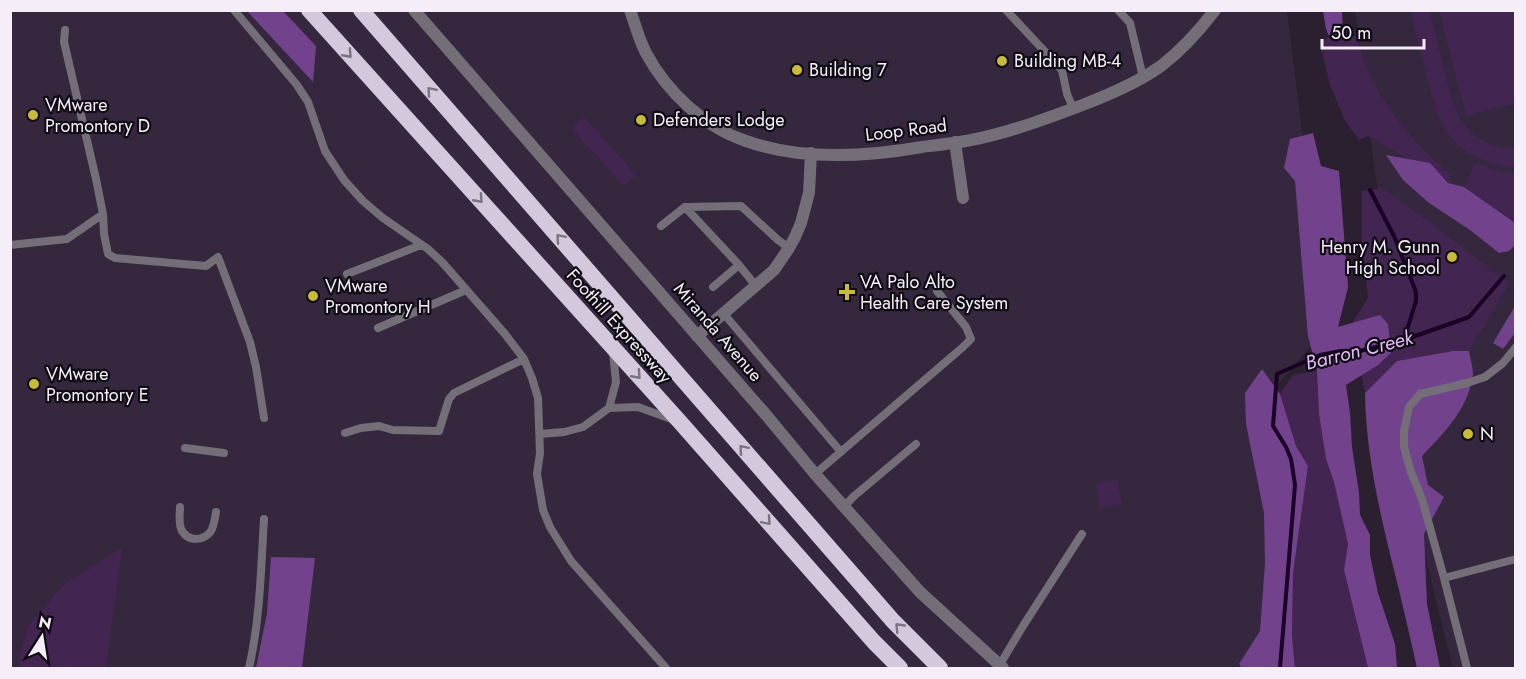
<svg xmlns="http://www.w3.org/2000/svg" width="1526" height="679" viewBox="0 0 1526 679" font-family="Jost,sans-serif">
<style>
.built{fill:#35273d}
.green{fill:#422551}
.forest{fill:#73428d}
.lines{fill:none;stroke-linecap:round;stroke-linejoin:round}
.stream{stroke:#1a0226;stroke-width:4}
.service{stroke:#736e77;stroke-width:8}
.minor{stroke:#736e77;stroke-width:12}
.tertiary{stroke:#736e77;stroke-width:12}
.trunk{stroke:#d4c8dc;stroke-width:16}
.oneway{stroke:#7c7382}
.poi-dot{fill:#c9bb3a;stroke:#100c13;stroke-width:2}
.labels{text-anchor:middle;stroke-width:4.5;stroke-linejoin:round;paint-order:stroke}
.poi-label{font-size:18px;fill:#f5eef9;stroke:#100c13;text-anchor:start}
.street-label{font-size:18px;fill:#f5eef9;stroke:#100c13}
.water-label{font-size:20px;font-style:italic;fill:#e3bbf9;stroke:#100c13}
</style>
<rect width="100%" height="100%" fill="#2a2030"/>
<!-- built -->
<path class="built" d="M 10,11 L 1287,11 L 1306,164 L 1319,336 L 1261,405 L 1279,590 L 1262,668 L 11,668 Z
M 1355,11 L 1515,11 L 1515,668 L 1453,668 L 1391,418 L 1407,385 L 1369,130 Z"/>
<!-- green -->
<path class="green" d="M 1410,11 L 1430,11 C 1434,30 1439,50 1444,70 C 1455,115 1464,144 1515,149 L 1515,167 C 1485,165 1454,151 1441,122 C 1434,108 1431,92 1427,78 C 1422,55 1416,33 1410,11 Z
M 1439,11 L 1515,11 L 1515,103 L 1466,116 Z
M 1343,33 L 1356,36 C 1361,49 1364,64 1370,76 C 1390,115 1418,147 1451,175 L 1449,182 L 1368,136 L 1359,140 L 1345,121 L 1330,85 L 1320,44 L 1329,36 Z
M 583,116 L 636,175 L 624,186 L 571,128 Z
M 1475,163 L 1502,172 L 1515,171 L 1515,223 L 1464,187 Z
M 1382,188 L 1435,226 L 1509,284 L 1469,351 L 1453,351 L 1397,361 L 1365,393 L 1351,325 L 1368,298 L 1362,246 L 1362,191 Z
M 1317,371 L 1319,414 L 1326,458 L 1334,482 L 1348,544 L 1344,570 L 1368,668 L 1295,668 L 1292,636 L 1293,573 L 1308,466 L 1296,446 L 1280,394 L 1293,375 Z
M 1118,480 L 1122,505 L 1099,508 L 1096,483 Z
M 122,548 L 106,668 L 20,668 L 20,653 L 29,625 L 63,585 Z"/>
<!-- forest -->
<path class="forest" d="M 247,11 L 283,11 L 316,46 L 313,82 Z
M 1323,11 L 1342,11 L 1343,33 L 1329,36 L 1326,29 Z
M 1313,133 L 1321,166 L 1339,171 L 1348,287 L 1338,327 L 1380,315 L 1388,324 L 1391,353 L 1378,365 L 1346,385 L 1350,413 L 1352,447 L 1359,493 L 1360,515 L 1370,535 L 1370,555 L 1378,593 L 1395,644 L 1397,667 L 1387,668 L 1368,668 L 1344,570 L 1348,544 L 1334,482 L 1326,459 L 1319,414 L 1317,371 L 1308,336 L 1295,181 L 1284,168 L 1290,139 Z
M 1386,155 L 1430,163 L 1448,183 L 1464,187 L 1515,223 L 1515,245 L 1509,251 L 1499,253 L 1470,230 L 1429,203 L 1403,180 Z
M 1515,306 L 1515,333 L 1503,349 L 1493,343 Z
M 1453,351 L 1469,351 C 1470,358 1473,367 1473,374 C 1469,408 1444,433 1422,456 L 1428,485 L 1444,497 L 1424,534 L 1427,604 L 1440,668 L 1417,668 C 1410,637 1403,606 1395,574 C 1380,514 1366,455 1365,393 L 1397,361 Z
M 1262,369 L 1280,394 L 1296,446 L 1308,466 L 1293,573 L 1292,636 L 1295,668 L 1242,668 L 1239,664 L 1260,631 L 1265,563 L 1264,513 L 1246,424 L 1245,393 Z
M 271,557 L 315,558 L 302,668 L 256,668 L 267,613 Z"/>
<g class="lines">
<!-- stream -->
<path class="stream" d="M 1370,190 L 1394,236 L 1416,292 L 1416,301 L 1404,340
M 1280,668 L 1295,485 L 1291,459 L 1286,447 L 1273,426 L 1277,374 L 1320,355 L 1341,351 L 1360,351 L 1404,340 L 1469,317 L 1504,276"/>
<!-- service -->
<path class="service" d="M 234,10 L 297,85 L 308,102 L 325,151 L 344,180 L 363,201 L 383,218 L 428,249 L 442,262 L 505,334 L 524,359 L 532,378 L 538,398 L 540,453 L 537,474 L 543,510 L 550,527 L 571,561 L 666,668
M 1006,10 L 1062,70 L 1067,94 L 1073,108
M 1118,10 L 1130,23 L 1143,77
M 65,30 L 64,42 L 96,179 L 103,214 L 104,234 L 108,254 L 115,258 L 206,266 L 218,257 L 250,342 L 256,367 L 264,418
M 685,207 L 739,265
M 661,226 L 685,207 L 741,206 L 778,240 L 789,248
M 10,245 L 67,239 L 103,214
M 347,274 L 421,245
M 713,287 L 739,265 L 756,286
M 724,314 L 841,452
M 378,328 L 466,290
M 609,408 L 616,382 L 613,352
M 345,433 L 361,428 L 379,426 L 393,430 L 439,431 L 449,399 L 454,393 L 524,359
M 540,434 L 564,432 L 583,427 L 609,408 L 638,407 L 674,420
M 185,448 L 224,453
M 815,474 L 963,347 L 971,339 L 966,327 L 937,291
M 180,507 C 180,515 178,524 182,531 C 189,542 204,541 211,531 C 214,526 215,519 216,512
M 844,507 L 853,497 L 916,444
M 1444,578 L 1422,499 L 1411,472 L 1404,447 L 1404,431 L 1409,407 L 1420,394 L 1467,383 L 1485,377 L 1503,363 L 1516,347
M 999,666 L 1023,626 L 1082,534
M 249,668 C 260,620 261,569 264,519
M 1467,668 L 1444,578 L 1516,559"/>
<!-- minor -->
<path class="minor" d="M 630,10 C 635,24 639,40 646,53 C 667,92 704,127 746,141 C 802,161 865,157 922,147 C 938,145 955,143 971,140 C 1008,133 1045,119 1080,106 C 1108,95 1137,83 1161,66 C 1182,50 1199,31 1215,10
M 955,142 L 963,198
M 697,336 L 774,270 L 789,248 L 795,237 L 801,223 L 809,193 L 811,153"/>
<!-- tertiary -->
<path class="tertiary" d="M 414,10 L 767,416 L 815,474 L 920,592 L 1003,668"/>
<!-- trunk -->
<path class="trunk" d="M 309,10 L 680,422 L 874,642 L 900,668
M 361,10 L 893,621 L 940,668"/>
</g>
<!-- one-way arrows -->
<defs><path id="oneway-chevron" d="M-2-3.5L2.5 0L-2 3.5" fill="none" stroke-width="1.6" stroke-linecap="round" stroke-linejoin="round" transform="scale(1.5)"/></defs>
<g class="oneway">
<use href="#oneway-chevron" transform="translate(348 54) rotate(48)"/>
<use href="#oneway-chevron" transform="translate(431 91) rotate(-131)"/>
<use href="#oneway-chevron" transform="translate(479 199) rotate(48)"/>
<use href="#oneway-chevron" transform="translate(560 238) rotate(-131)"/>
<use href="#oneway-chevron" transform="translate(637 375) rotate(48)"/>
<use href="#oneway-chevron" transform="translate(743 449) rotate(-131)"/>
<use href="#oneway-chevron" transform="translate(767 521) rotate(49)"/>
<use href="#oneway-chevron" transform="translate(899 627) rotate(-134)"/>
</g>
<!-- markers -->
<g class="poi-dot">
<circle cx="1002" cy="61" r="6"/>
<circle cx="797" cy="70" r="6"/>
<circle cx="33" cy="115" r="6"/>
<circle cx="641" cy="120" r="6"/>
<circle cx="1452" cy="257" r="6"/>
<path d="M844 283h6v6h6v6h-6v6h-6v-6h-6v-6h6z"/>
<circle cx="313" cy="296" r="6"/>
<circle cx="34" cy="384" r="6"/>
<circle cx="1468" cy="434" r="6"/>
</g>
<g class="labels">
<!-- poi labels -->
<g class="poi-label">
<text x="1014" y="67">Building MB-4</text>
<text x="809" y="76">Building 7</text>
<text x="45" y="111">VMware<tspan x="45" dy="21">Promontory D</tspan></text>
<text x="653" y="126">Defenders Lodge</text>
<text x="1440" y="253" text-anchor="end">Henry M. Gunn<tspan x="1440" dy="21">High School</tspan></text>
<text x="860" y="288">VA Palo Alto<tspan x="860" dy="21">Health Care System</tspan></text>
<text x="325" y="292">VMware<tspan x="325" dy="21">Promontory H</tspan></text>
<text x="46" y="380">VMware<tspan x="46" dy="21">Promontory E</tspan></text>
<text x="1480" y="440">N</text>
</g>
<!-- street labels -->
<g class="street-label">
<text transform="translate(906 130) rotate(-7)" y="6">Loop Road</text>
<text transform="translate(619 326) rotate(48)" y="6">Foothill Expressway</text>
<text transform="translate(718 332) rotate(49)" y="6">Miranda Avenue</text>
</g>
<!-- water labels -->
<g class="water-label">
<text transform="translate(1359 350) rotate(-14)" y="7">Barron Creek</text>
</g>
</g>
<!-- border -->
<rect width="1526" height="679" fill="none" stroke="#f5eef9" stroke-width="24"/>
<!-- north arrow -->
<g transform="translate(42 637) rotate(12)" stroke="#100c13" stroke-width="4.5" paint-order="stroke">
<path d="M0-4.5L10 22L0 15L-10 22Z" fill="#f5eef9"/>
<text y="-9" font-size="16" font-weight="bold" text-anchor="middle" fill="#f5eef9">N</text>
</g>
<!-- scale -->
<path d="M1322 39v9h102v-9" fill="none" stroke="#f5eef9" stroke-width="3"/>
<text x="1331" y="39" font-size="18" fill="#f5eef9" stroke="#100c13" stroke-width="4.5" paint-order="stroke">50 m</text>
</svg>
